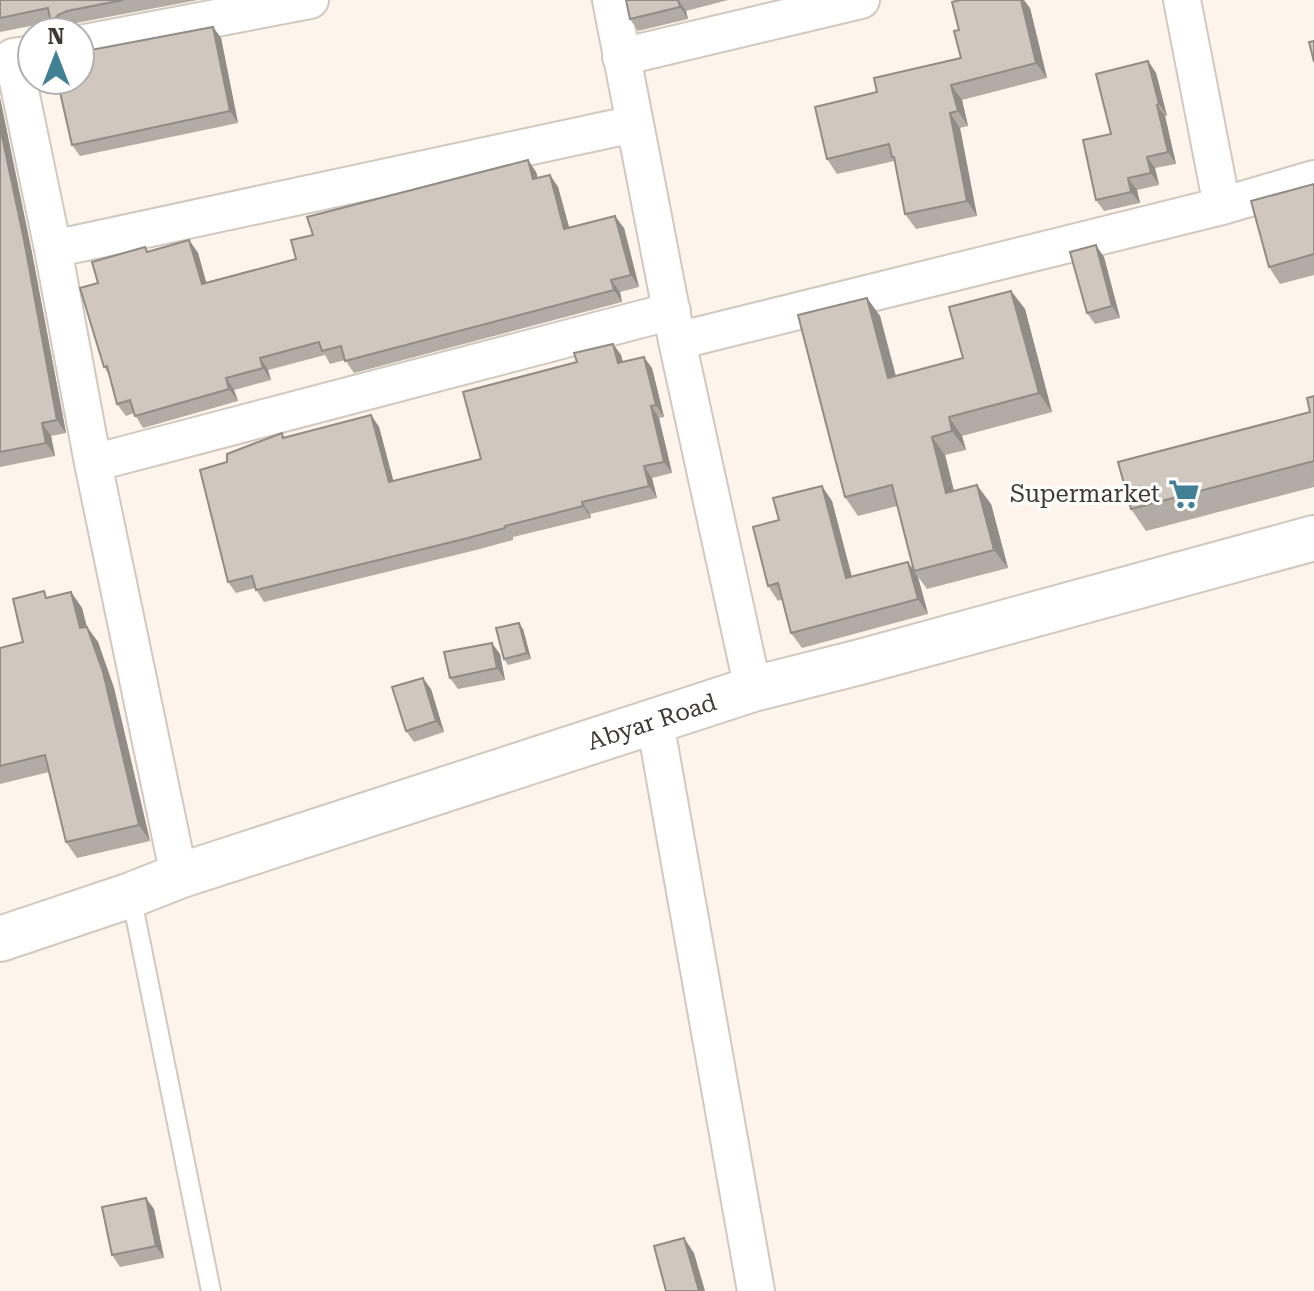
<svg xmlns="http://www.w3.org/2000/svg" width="1314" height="1291" viewBox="0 0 1314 1291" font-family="'Roboto Serif',serif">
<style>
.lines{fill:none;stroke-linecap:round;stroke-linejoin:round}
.service-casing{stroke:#d1c8c0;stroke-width:22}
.minor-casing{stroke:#d1c8c0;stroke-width:40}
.secondary-casing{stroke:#d1c8c0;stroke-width:48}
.service{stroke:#fff;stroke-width:18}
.minor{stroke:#fff;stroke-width:36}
.secondary{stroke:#fff;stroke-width:44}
.wall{fill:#b3aca4}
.shaded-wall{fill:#928c86}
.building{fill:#d0c8bf;stroke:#928c86;stroke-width:2}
.labels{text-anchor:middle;stroke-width:6;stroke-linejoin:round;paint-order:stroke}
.poi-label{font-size:24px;fill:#3d3936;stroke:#fff;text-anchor:end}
.street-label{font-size:24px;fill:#3d3936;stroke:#fff}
</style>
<rect width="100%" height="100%" fill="#fdf4eb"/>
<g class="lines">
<defs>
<path id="service" d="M 131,895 L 211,1291"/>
<path id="minor" d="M 611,0 L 677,341 L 753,689
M 1182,0 L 1222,206
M 80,44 L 310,0
M 32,54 L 13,57 L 53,249 L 93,463
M 621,57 L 861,0
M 53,249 L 634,124
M 677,341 L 1222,206 L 1314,179
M 655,722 L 756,1291
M 179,876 L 93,463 L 672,311"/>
<path id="secondary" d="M 0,939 L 131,895 L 179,876 L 753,689 L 860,662 L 1314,538"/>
</defs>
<!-- service casing -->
<use href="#service" class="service-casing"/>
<!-- minor casing -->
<use href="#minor" class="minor-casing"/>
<!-- secondary casing -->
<use href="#secondary" class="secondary-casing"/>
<!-- service -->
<use href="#service" class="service"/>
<!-- minor -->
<use href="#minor" class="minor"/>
<!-- secondary -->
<use href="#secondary" class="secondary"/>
</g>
<!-- wall -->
<path class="wall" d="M 0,0 L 198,0 L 76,23 L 67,28 L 51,22 L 0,32 Z
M 626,0 L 728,0 L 686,11 L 688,19 L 638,31 L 630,19 Z
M 1030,8 L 1047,78 L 962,100 L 968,126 L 960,128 L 977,216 L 916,229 L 905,214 L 894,161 L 837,174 L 827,159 L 877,92 L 961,58 Z
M 213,27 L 221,38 L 238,123 L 80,156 L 72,145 L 85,77 Z
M 1148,61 L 1156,73 L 1167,116 L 1165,116 L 1176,164 L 1155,168 L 1159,185 L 1137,190 L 1140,203 L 1104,211 L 1096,200 Z
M 0,98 L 32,253 L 66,433 L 51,436 L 55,456 L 0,467 Z
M 528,160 L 536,172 L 538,178 L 550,175 L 558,187 L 569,228 L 624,228 L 639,287 L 620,292 L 622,302 L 354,373 L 345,360 L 330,364 L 325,355 L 268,370 L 271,380 L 234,390 L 238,401 L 143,428 L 134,413 L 126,416 L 117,404 L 109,375 L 104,367 L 98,283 L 145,247 L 148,252 L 189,240 L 198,253 L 206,282 L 296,259 L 313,235 Z
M 1314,184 L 1314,275 L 1280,284 L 1269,267 Z
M 1104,257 L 1120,318 L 1095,324 L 1087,313 Z
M 1011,291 L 1025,309 L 1052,412 L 962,436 L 966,450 L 945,455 L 954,491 L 991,504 L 1008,568 L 927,589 L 914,571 L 897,506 L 858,516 L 845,497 L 867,298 L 880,316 L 896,376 L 963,358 Z
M 613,344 L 621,355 L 623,362 L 652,368 L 664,417 L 659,418 L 672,473 L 652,478 L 657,498 L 590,514 L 591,518 L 513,537 L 513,540 L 476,550 L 264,602 L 255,588 L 236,593 L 228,582 L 227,462 L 285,437 L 371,415 L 379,427 L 393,481 L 481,459 L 577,362 Z
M 1314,396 L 1314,487 L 1146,531 L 1131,509 L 1310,412 Z
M 832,501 L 852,577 L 908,562 L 918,577 L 928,614 L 802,648 L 791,633 L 783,599 L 778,601 L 768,586 L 779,520 Z
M 71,592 L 82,608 L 87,627 L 98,642 L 114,688 L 150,841 L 77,858 L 66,842 L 49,772 L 0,784 L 0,648 L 23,642 L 49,597 Z
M 523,629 L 531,659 L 508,665 L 504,659 Z
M 500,654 L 505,680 L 458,689 L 450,678 Z
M 431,689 L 444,732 L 414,742 L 406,731 Z
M 154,1209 L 164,1258 L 120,1267 L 112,1255 Z"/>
<!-- shaded-wall -->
<path class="shaded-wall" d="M 678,0 L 686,11 L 688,19 L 680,7 Z
M 1021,0 L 1024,0 L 1030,8 L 1047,78 L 1036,63 Z
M 58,15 L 67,28 L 63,32 L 57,32 L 51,23 Z
M 213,27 L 221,38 L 238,123 L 230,111 Z
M 1148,61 L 1156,73 L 1167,116 L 1159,104 Z
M 951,85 L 962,100 L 968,126 L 958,111 Z
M 0,98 L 32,253 L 66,433 L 57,420 L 0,127 Z
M 1157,105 L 1165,116 L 1176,164 L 1168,152 Z
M 950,113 L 960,128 L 977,216 L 967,201 Z
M 1147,157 L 1155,168 L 1159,185 L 1151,173 Z
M 528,160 L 536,172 L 541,191 L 533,179 Z
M 550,175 L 558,187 L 573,241 L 564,229 Z
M 1128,178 L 1137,190 L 1140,203 L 1131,192 Z
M 615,216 L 624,228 L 639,287 L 631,275 Z
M 189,240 L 198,253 L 210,296 L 202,284 Z
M 1096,245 L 1104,257 L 1120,318 L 1112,306 Z
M 611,280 L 620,292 L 622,302 L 614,290 Z
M 1011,291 L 1025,309 L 1052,412 L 1039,393 Z
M 867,298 L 880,316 L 901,397 L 888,378 Z
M 613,344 L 621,355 L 626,375 L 618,363 Z
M 644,357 L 652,368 L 664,417 L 656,405 Z
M 260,358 L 268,370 L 271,380 L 263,368 Z
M 226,378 L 234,390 L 238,401 L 229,389 Z
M 651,406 L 659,418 L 672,473 L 664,462 Z
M 371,415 L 379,427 L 397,494 L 389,482 Z
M 949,417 L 962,436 L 966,450 L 952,431 Z
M 42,423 L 51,436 L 55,456 L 46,443 Z
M 932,437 L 945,455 L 959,512 L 946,493 Z
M 644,466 L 652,478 L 657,498 L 649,486 Z
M 977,485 L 991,504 L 1008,568 L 994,550 Z
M 822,486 L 832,501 L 856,593 L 846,578 Z
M 582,502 L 590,514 L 591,518 L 583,506 Z
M 908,562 L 918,577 L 928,614 L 918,599 Z
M 71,592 L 82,608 L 91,644 L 80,628 Z
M 519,623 L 523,629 L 531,659 L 527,653 Z
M 87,627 L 98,642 L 114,688 L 150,841 L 139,825 Z
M 492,643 L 500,654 L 505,680 L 497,668 Z
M 423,678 L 431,689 L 444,732 L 436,721 Z
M 146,1198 L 154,1209 L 164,1258 L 156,1246 Z
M 684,1238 L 694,1253 L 705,1291 L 699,1291 Z"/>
<!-- building -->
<path class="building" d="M 0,0 L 123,0 L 67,11 L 58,15 L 51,23 L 48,8 L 0,18 Z
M 626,0 L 678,0 L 680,7 L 630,19 Z
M 960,0 L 1021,0 L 1036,63 L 951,85 L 958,111 L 950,113 L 967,201 L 905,214 L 894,157 L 892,157 L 889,144 L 827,159 L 815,107 L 877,92 L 874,78 L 961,58 L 954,31 L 959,30 L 952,2 Z
M 213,27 L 230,111 L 72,145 L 58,83 L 72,80 L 80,80 L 80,78 L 85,77 L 80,52 Z
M 1314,41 L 1314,62 L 1309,42 Z
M 1148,61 L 1159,104 L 1157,105 L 1168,152 L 1147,157 L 1151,173 L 1128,178 L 1131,192 L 1096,200 L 1083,140 L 1111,134 L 1096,74 Z
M 0,127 L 24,240 L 57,420 L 42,423 L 46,443 L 0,452 Z
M 528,160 L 533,179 L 550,175 L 564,229 L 615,216 L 631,275 L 611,280 L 614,290 L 345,361 L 341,346 L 322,351 L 319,342 L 260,358 L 263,368 L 226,378 L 229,389 L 135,416 L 130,400 L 117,404 L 107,366 L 104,367 L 80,288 L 98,283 L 92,262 L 145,247 L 147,252 L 189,240 L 202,284 L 296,259 L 291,240 L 313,235 L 307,217 Z
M 1314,184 L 1314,254 L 1269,267 L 1251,201 Z
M 1096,245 L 1112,306 L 1087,313 L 1070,252 Z
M 1011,291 L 1039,393 L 949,417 L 952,431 L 932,437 L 946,493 L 977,485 L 994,550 L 914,571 L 892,485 L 845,497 L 798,315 L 867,298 L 888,378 L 963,358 L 949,307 Z
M 613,344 L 618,363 L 644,357 L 656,405 L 651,406 L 664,462 L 644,466 L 649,486 L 582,502 L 583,506 L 505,526 L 505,528 L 468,538 L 256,590 L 252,576 L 228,582 L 200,470 L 227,462 L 227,454 L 282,433 L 283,438 L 371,415 L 389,482 L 481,459 L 463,392 L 577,362 L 574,353 Z
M 1314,396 L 1314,461 L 1131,509 L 1118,462 L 1310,412 L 1307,398 Z
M 822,486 L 846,578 L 908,562 L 918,599 L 791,633 L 778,583 L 768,586 L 753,527 L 779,520 L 773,498 Z
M 44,591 L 46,598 L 71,592 L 80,628 L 87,627 L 103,672 L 139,825 L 66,842 L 45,755 L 0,766 L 0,648 L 23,642 L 13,599 Z
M 519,623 L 527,653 L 504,659 L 496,628 Z
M 492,643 L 497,668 L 450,678 L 444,652 Z
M 423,678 L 436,721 L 406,731 L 392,687 Z
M 146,1198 L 156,1246 L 112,1255 L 102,1207 Z
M 684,1238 L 699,1291 L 666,1291 L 654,1246 Z"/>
<!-- icons -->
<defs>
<symbol id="supermarket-bare" viewBox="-9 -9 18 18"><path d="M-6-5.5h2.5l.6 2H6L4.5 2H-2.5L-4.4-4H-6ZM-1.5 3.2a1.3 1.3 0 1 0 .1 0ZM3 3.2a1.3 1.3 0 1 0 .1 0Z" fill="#418095" stroke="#fff" stroke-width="2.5" paint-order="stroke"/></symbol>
</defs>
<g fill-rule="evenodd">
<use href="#supermarket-bare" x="1162" y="472" width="44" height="44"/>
</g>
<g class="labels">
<!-- poi labels -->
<g class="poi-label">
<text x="1160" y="502">Supermarket</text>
</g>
<!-- street labels -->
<g class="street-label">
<text transform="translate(652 722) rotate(-18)" y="8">Abyar Road</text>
</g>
</g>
<!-- north arrow -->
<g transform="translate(56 56)"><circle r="38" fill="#ffffff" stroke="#b1b0af" stroke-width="2"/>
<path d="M0-6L14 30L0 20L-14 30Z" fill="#418095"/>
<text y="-12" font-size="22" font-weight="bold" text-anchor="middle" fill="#3d3936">N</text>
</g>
</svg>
